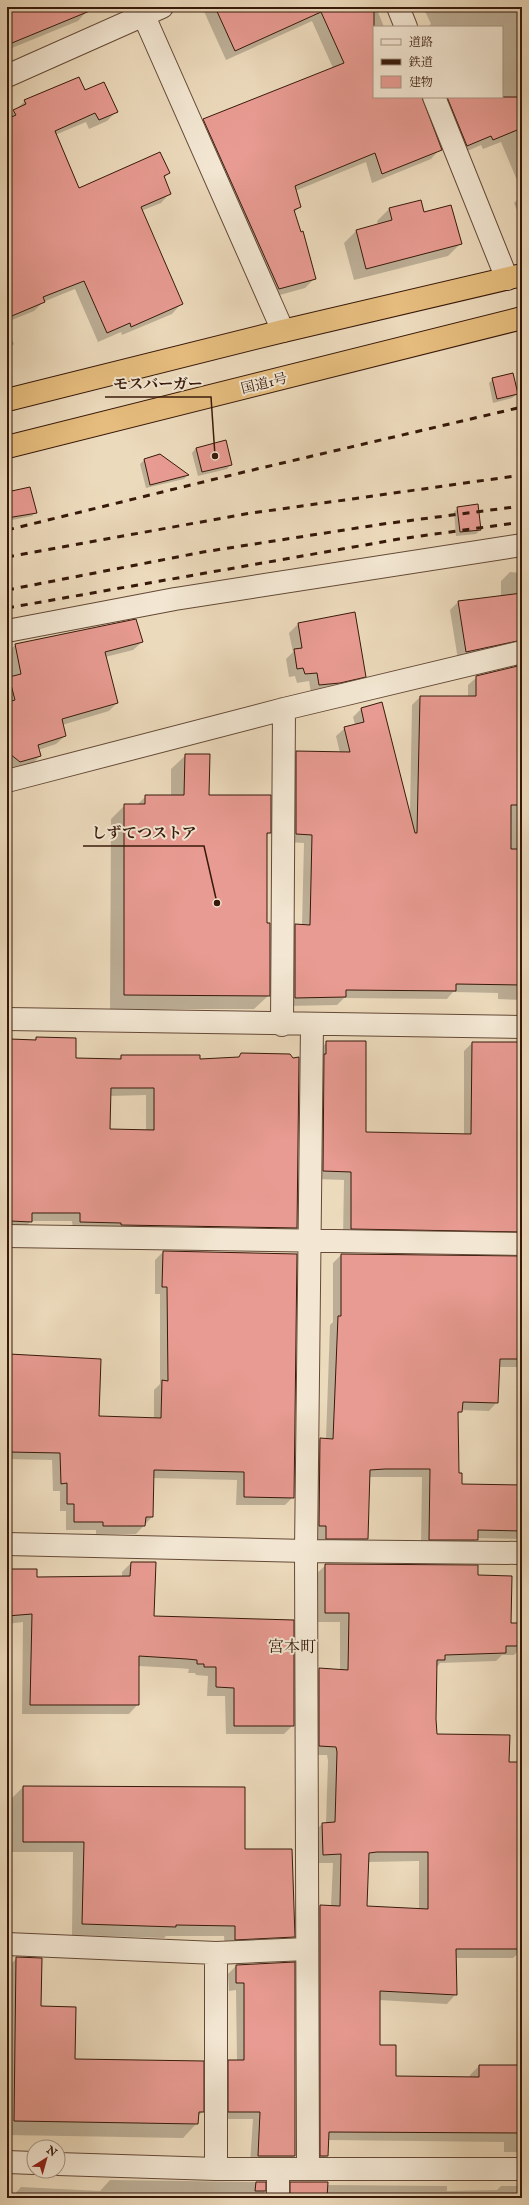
<svg xmlns="http://www.w3.org/2000/svg" width="529" height="2205" viewBox="0 0 529 2205" font-family="'IM FELL English','Noto Serif JP',serif">
<style>
.shadow{fill:#0003;fill-rule:evenodd}
.building{fill:#e89b92;stroke:#37190a;fill-rule:evenodd}
.lines{fill:none;stroke-linecap:round;stroke-linejoin:round}
.minor-casing{stroke:#644936;stroke-width:24}
.trunk-casing{stroke:#37190a;stroke-width:24}
.minor{stroke:#f3e7d3;stroke-width:22}
.trunk{stroke:#e6bd7e;stroke-width:22}
.rail{stroke:#37190a;stroke-width:3;stroke-dasharray:7 7;stroke-linecap:butt}
.labels{text-anchor:middle;stroke-width:4;stroke-linejoin:round;paint-order:stroke}
.street-label{font-size:14px;fill:#37190a;stroke:#f3e7d3}
.quarter-label{font-size:16px;fill:#37190a;stroke:#f3e7d3}
.leader{fill:none;stroke:#37190a;stroke-width:1.5}
.callout-dot{fill:#37190a;stroke:#f3e7d3;stroke-width:1.5}
.callout-label{font-size:15px;text-anchor:middle;font-weight:bold;fill:#37190a;stroke:#f3e7d3;stroke-width:4;stroke-linejoin:round;paint-order:stroke}
</style>
<rect width="100%" height="100%" fill="#ecdabc"/>
<filter id="stains"><feTurbulence type="fractalNoise" baseFrequency=".005" numOctaves="4"/><feColorMatrix values="0 0 0 0 .2 0 0 0 0 .09 0 0 0 0 .02 0 0 0 .5 -.17"/></filter>
<radialGradient id="worn" r=".72"><stop offset=".6" stop-color="#630" stop-opacity="0"/><stop offset="1" stop-color="#630" stop-opacity=".3"/></radialGradient>
<!-- shadow -->
<path class="shadow" d="M 7,7 L 85,7 L 87,11 L 78,21 L 7,50 Z
M 202,7 L 376,7 L 384,27 L 374,27 L 374,97 L 422,97 L 440,149 L 431,159 L 372,183 L 366,162 L 295,191 L 300,206 L 294,213 L 315,278 L 305,288 L 269,298 L 194,129 L 204,120 L 333,68 L 312,21 L 226,60 Z
M 423,7 L 522,7 L 522,192 L 501,142 L 483,149 L 481,145 L 458,155 L 430,97 L 502,97 L 502,27 L 428,27 L 431,24 Z
M 85,91 L 116,112 L 107,121 L 89,129 L 86,122 L 55,135 L 78,190 L 169,173 L 164,178 L 170,193 L 161,203 L 141,211 L 181,304 L 172,314 L 122,335 L 121,332 L 98,342 L 75,289 L 43,302 L 34,311 L 7,322 L 7,118 L 25,101 Z
M 522,195 L 522,223 L 514,203 Z
M 389,209 L 423,213 L 460,244 L 448,256 L 354,280 L 344,243 L 356,231 L 378,225 L 377,221 Z
M 7,330 L 14,344 L 7,351 Z
M 493,379 L 517,394 L 512,398 L 493,403 L 489,383 Z
M 196,448 L 231,464 L 227,469 L 198,476 L 192,453 Z
M 144,460 L 188,475 L 184,479 L 146,488 L 140,464 Z
M 7,493 L 36,512 L 32,516 L 7,521 Z
M 477,506 L 480,530 L 476,534 L 456,536 L 454,512 L 458,508 Z
M 510,572 L 522,573 L 522,651 L 458,660 L 450,610 L 458,602 L 501,597 L 501,581 Z
M 354,613 L 365,676 L 356,685 L 311,693 L 309,681 L 297,683 L 295,676 L 289,677 L 286,659 L 293,652 L 289,633 L 298,624 Z
M 142,642 L 133,650 L 105,657 L 117,703 L 109,711 L 62,725 L 65,736 L 56,744 L 38,750 L 40,756 L 31,765 L 11,770 L 7,767 L 7,681 L 12,678 L 7,653 L 15,645 Z
M 522,666 L 522,1000 L 498,999 L 498,993 L 453,992 L 447,999 L 344,998 L 337,1005 L 287,1006 L 287,933 L 296,925 L 302,925 L 304,843 L 288,842 L 288,760 L 297,752 L 340,753 L 336,736 L 345,728 L 355,725 L 353,717 L 361,709 L 410,813 L 412,705 L 420,697 L 468,697 L 468,685 L 477,677 Z
M 186,755 L 208,796 L 270,832 L 266,836 L 266,924 L 269,995 L 254,1009 L 110,1009 L 111,819 L 125,805 L 137,805 L 146,796 L 171,796 L 171,769 Z
M 75,1039 L 75,1059 L 118,1060 L 121,1056 L 199,1060 L 296,1228 L 287,1236 L 73,1230 L 72,1221 L 31,1221 L 23,1230 L 7,1229 L 7,1044 L 10,1040 ZM 146,1095 L 146,1131 L 109,1130 L 110,1096 Z
M 327,1042 L 365,1133 L 464,1135 L 464,1051 L 472,1043 L 522,1043 L 522,1244 L 343,1237 L 344,1180 L 315,1179 L 318,1051 Z
M 163,1252 L 293,1497 L 285,1505 L 236,1505 L 237,1480 L 153,1478 L 152,1517 L 136,1534 L 96,1534 L 96,1530 L 66,1530 L 66,1511 L 60,1511 L 60,1491 L 53,1491 L 52,1460 L 7,1459 L 7,1357 L 9,1355 L 98,1417 L 154,1419 L 154,1390 L 160,1384 L 160,1294 L 155,1294 L 155,1260 Z
M 341,1255 L 522,1258 L 522,1367 L 498,1367 L 497,1402 L 489,1411 L 461,1410 L 457,1416 L 458,1474 L 461,1485 L 495,1484 L 495,1487 L 522,1488 L 522,1539 L 477,1538 L 469,1548 L 421,1548 L 422,1477 L 369,1477 L 367,1539 L 358,1547 L 318,1547 L 318,1534 L 311,1534 L 312,1448 L 320,1439 L 326,1439 L 330,1325 L 333,1322 L 333,1263 Z
M 131,1563 L 154,1563 L 153,1617 L 293,1725 L 284,1734 L 226,1734 L 225,1696 L 207,1696 L 208,1676 L 196,1675 L 195,1673 L 188,1673 L 189,1669 L 177,1668 L 138,1666 L 138,1704 L 129,1714 L 22,1714 L 23,1622 L 7,1624 L 7,1570 L 36,1578 L 122,1578 L 122,1572 Z
M 326,1565 L 477,1576 L 510,1624 L 522,1624 L 522,1647 L 514,1655 L 502,1655 L 496,1661 L 440,1663 L 436,1668 L 435,1719 L 437,1735 L 508,1763 L 522,1763 L 519,1920 L 522,1920 L 522,1950 L 513,1958 L 455,1958 L 456,1994 L 447,2004 L 379,2000 L 379,2046 L 395,2077 L 470,2078 L 470,2075 L 479,2066 L 522,2066 L 522,2152 L 504,2152 L 504,2142 L 328,2140 L 327,2156 L 318,2165 L 311,1915 L 320,1906 L 331,1906 L 333,1863 L 314,1863 L 313,1833 L 322,1824 L 326,1823 L 328,1761 L 327,1755 L 310,1755 L 310,1678 L 319,1669 L 340,1670 L 340,1622 L 316,1622 L 316,1574 ZM 419,1861 L 419,1909 L 366,1907 L 368,1862 Z
M 23,1787 L 244,1850 L 294,1937 L 283,1948 L 225,1950 L 224,1936 L 166,1936 L 164,1938 L 72,1935 L 73,1852 L 12,1852 L 12,1798 Z
M 17,1958 L 40,2007 L 74,2060 L 202,2112 L 197,2117 L 197,2123 L 183,2138 L 7,2135 L 7,1968 Z
M 294,1963 L 294,2156 L 287,2164 L 250,2164 L 253,2119 L 221,2119 L 221,2069 L 229,2061 L 237,2061 L 236,1990 L 229,1991 L 228,1974 L 236,1966 Z
M 110,2180 L 264,2182 L 265,2198 L 11,2198 L 21,2187 L 100,2191 Z
M 291,2182 L 327,2185 L 447,2186 L 447,2191 L 497,2190 L 501,2186 L 522,2186 L 522,2198 L 280,2198 L 281,2193 Z"/>
<!-- building -->
<path class="building" d="M 7,7 L 96,7 L 97,8 L 7,45 Z
M 215,7 L 374,7 L 374,97 L 422,97 L 442,150 L 382,174 L 375,153 L 295,186 L 301,207 L 294,210 L 301,232 L 303,231 L 316,279 L 279,289 L 203,119 L 344,63 L 321,12 L 235,51 Z
M 79,77 L 85,90 L 104,82 L 118,112 L 99,120 L 95,113 L 55,131 L 79,188 L 160,152 L 170,173 L 164,176 L 171,194 L 141,207 L 183,304 L 131,327 L 130,323 L 107,333 L 84,281 L 43,297 L 45,302 L 7,318 L 7,119 L 16,115 L 13,110 L 26,104 L 24,100 Z
M 447,97 L 522,97 L 522,128 L 493,140 L 491,136 L 467,146 Z
M 421,200 L 424,212 L 451,205 L 462,244 L 366,269 L 356,230 L 392,220 L 389,208 Z
M 513,373 L 518,394 L 497,399 L 492,378 Z
M 226,440 L 232,465 L 202,472 L 196,448 Z
M 160,454 L 189,475 L 150,485 L 144,459 Z
M 30,487 L 37,513 L 7,518 L 7,492 Z
M 478,504 L 481,530 L 460,532 L 457,507 Z
M 522,593 L 522,640 L 466,652 L 458,601 Z
M 355,612 L 366,677 L 340,683 L 319,685 L 317,673 L 305,674 L 303,668 L 297,669 L 294,649 L 302,648 L 298,623 Z
M 136,619 L 143,642 L 105,652 L 118,703 L 62,719 L 66,736 L 38,745 L 41,756 L 20,762 L 10,754 L 8,702 L 15,700 L 9,677 L 21,674 L 15,644 Z
M 522,665 L 522,805 L 511,805 L 511,849 L 522,849 L 522,985 L 456,984 L 456,991 L 346,990 L 346,997 L 295,998 L 295,924 L 310,925 L 312,835 L 296,834 L 296,751 L 350,752 L 344,727 L 364,722 L 361,708 L 382,702 L 415,833 L 417,833 L 420,696 L 476,696 L 476,676 Z
M 185,754 L 210,754 L 209,795 L 271,795 L 271,833 L 267,833 L 267,923 L 270,923 L 270,996 L 124,995 L 124,804 L 145,804 L 145,795 L 184,795 Z
M 36,1037 L 76,1038 L 76,1058 L 121,1059 L 121,1055 L 200,1055 L 200,1059 L 239,1057 L 241,1053 L 290,1054 L 293,1058 L 299,1057 L 297,1228 L 121,1225 L 121,1223 L 80,1222 L 80,1213 L 32,1213 L 32,1222 L 10,1221 L 10,1105 L 8,1105 L 10,1039 L 36,1040 ZM 111,1088 L 154,1088 L 154,1130 L 110,1129 Z
M 326,1041 L 366,1041 L 366,1132 L 471,1134 L 472,1042 L 522,1042 L 522,1232 L 351,1229 L 351,1172 L 323,1171 L 324,1054 L 326,1054 Z
M 163,1251 L 297,1254 L 294,1498 L 244,1497 L 244,1472 L 154,1470 L 153,1517 L 146,1517 L 145,1526 L 103,1526 L 103,1522 L 74,1522 L 74,1504 L 67,1504 L 67,1483 L 61,1484 L 60,1453 L 8,1452 L 9,1354 L 101,1359 L 99,1416 L 161,1418 L 162,1380 L 168,1381 L 167,1287 L 162,1287 Z
M 341,1254 L 522,1256 L 522,1359 L 500,1359 L 498,1403 L 463,1402 L 462,1412 L 458,1412 L 459,1473 L 462,1473 L 462,1484 L 522,1485 L 522,1531 L 478,1530 L 478,1540 L 429,1540 L 430,1469 L 385,1469 L 370,1470 L 368,1539 L 326,1539 L 326,1526 L 319,1526 L 320,1438 L 333,1439 L 338,1316 L 341,1316 Z
M 131,1562 L 156,1562 L 154,1616 L 294,1620 L 294,1726 L 234,1726 L 234,1688 L 216,1687 L 216,1667 L 204,1667 L 204,1664 L 197,1664 L 197,1660 L 187,1659 L 139,1656 L 139,1705 L 30,1705 L 32,1614 L 7,1616 L 7,1569 L 37,1569 L 37,1577 L 130,1576 Z
M 325,1564 L 478,1565 L 478,1575 L 512,1576 L 511,1623 L 522,1623 L 522,1646 L 506,1646 L 506,1653 L 445,1655 L 445,1660 L 437,1660 L 436,1719 L 437,1734 L 510,1735 L 509,1762 L 522,1762 L 520,1919 L 522,1919 L 522,1949 L 456,1949 L 457,1995 L 380,1991 L 380,2045 L 396,2045 L 396,2076 L 479,2077 L 479,2065 L 522,2065 L 522,2133 L 329,2132 L 328,2156 L 320,2156 L 320,1905 L 340,1906 L 341,1854 L 323,1855 L 322,1823 L 335,1822 L 337,1752 L 336,1747 L 319,1746 L 319,1668 L 348,1670 L 349,1613 L 325,1613 ZM 377,1852 L 428,1852 L 428,1909 L 367,1906 L 369,1853 Z
M 23,1786 L 245,1787 L 245,1849 L 292,1849 L 295,1937 L 235,1940 L 235,1926 L 176,1925 L 176,1927 L 82,1924 L 84,1842 L 23,1842 Z
M 16,1957 L 42,1958 L 41,2006 L 76,2007 L 75,2059 L 204,2061 L 204,2112 L 199,2112 L 198,2124 L 14,2121 Z
M 295,1962 L 295,2156 L 258,2156 L 260,2112 L 228,2112 L 228,2060 L 244,2060 L 244,1983 L 236,1983 L 236,1965 Z
M 256,2182 L 266,2182 L 266,2191 L 255,2191 Z
M 290,2182 L 328,2182 L 327,2198 L 290,2198 Z"/>
<g class="lines">
<defs>
<path id="minor" d="M 140,7 L 283,331
M 398,7 L 406,27
M 7,76 L 162,7
M 434,97 L 507,279
M 7,631 L 175,599 L 522,545
M 7,781 L 284,709 L 522,652
M 7,1019 L 522,1027
M 282,1025 L 284,709
M 7,1236 L 522,1244
M 7,1544 L 306,1551 L 522,1553
M 7,1944 L 216,1953 L 307,1949
M 7,2162 L 34,2163
M 58,2164 L 216,2169 L 522,2169
M 216,2169 L 216,1953
M 308,2169 L 306,1551 L 312,1025
M 278,2198 L 278,2170"/>
<path id="trunk" d="M 7,400 L 283,331 L 522,275
M 7,447 L 522,318"/>
</defs>
<!-- minor casing -->
<use href="#minor" class="minor-casing"/>
<!-- trunk casing -->
<use href="#trunk" class="trunk-casing"/>
<!-- minor -->
<use href="#minor" class="minor"/>
<!-- trunk -->
<use href="#trunk" class="trunk"/>
<!-- rail -->
<path class="rail" d="M 7,530 L 244,472 L 522,407
M 7,557 L 245,514 L 522,475
M 7,590 L 203,552 L 383,524 L 522,506
M 7,608 L 399,539 L 522,522"/>
</g>
<g class="labels">
<!-- street labels -->
<g class="street-label">
<text transform="translate(264 383) rotate(-14)" y="5">国道1号</text>
</g>
<!-- quarter labels -->
<g class="quarter-label">
<text x="292" y="1652">宮本町</text>
</g>
</g>
<!-- callouts -->
<path class="leader" d="M215 456L211 397H105M217 903L204 846H83"/>
<g class="callout-dot">
<circle cx="215" cy="456" r="4"/>
<circle cx="217" cy="903" r="4"/>
</g>
<g class="callout-label">
<text x="158" y="389">モスバーガー</text>
<text x="144" y="838">しずてつストア</text>
</g>
<!-- margin -->
<rect width="529" height="2205" fill="none" stroke="#ecdabc" stroke-width="24"/>
<rect x="8" y="8" width="513" height="2189" fill="none" stroke="#37190a" stroke-width="2"/>
<rect x="12" y="12" width="505" height="2181" fill="none" stroke="#37190a"/>
<!-- legend -->
<rect x="373" y="26" width="130" height="72" fill="#f3e7d3" stroke="#a89583"/>
<rect x="381" y="39" width="20" height="6" fill="#f3e7d3" stroke="#a89583"/>
<text x="409" y="46" font-size="12" fill="#37190a">道路</text>
<rect x="381" y="59" width="20" height="6" fill="#37190a" stroke="#a89583"/>
<text x="409" y="66" font-size="12" fill="#37190a">鉄道</text>
<rect x="381" y="76" width="20" height="12" fill="#e89b92" stroke="#a89583"/>
<text x="409" y="86" font-size="12" fill="#37190a">建物</text>
<!-- north arrow -->
<g transform="translate(46 2159) rotate(37)"><circle r="19" fill="#f3e7d3" stroke="#a89583"/>
<path d="M0-3L7 15L0 10L-7 15Z" fill="#8f2418"/>
<text y="-6" font-size="11" font-weight="bold" text-anchor="middle" fill="#37190a">N</text>
</g>
<rect width="100%" height="100%" filter="url(#stains)"/>
<rect width="100%" height="100%" fill="url(#worn)"/>
</svg>
